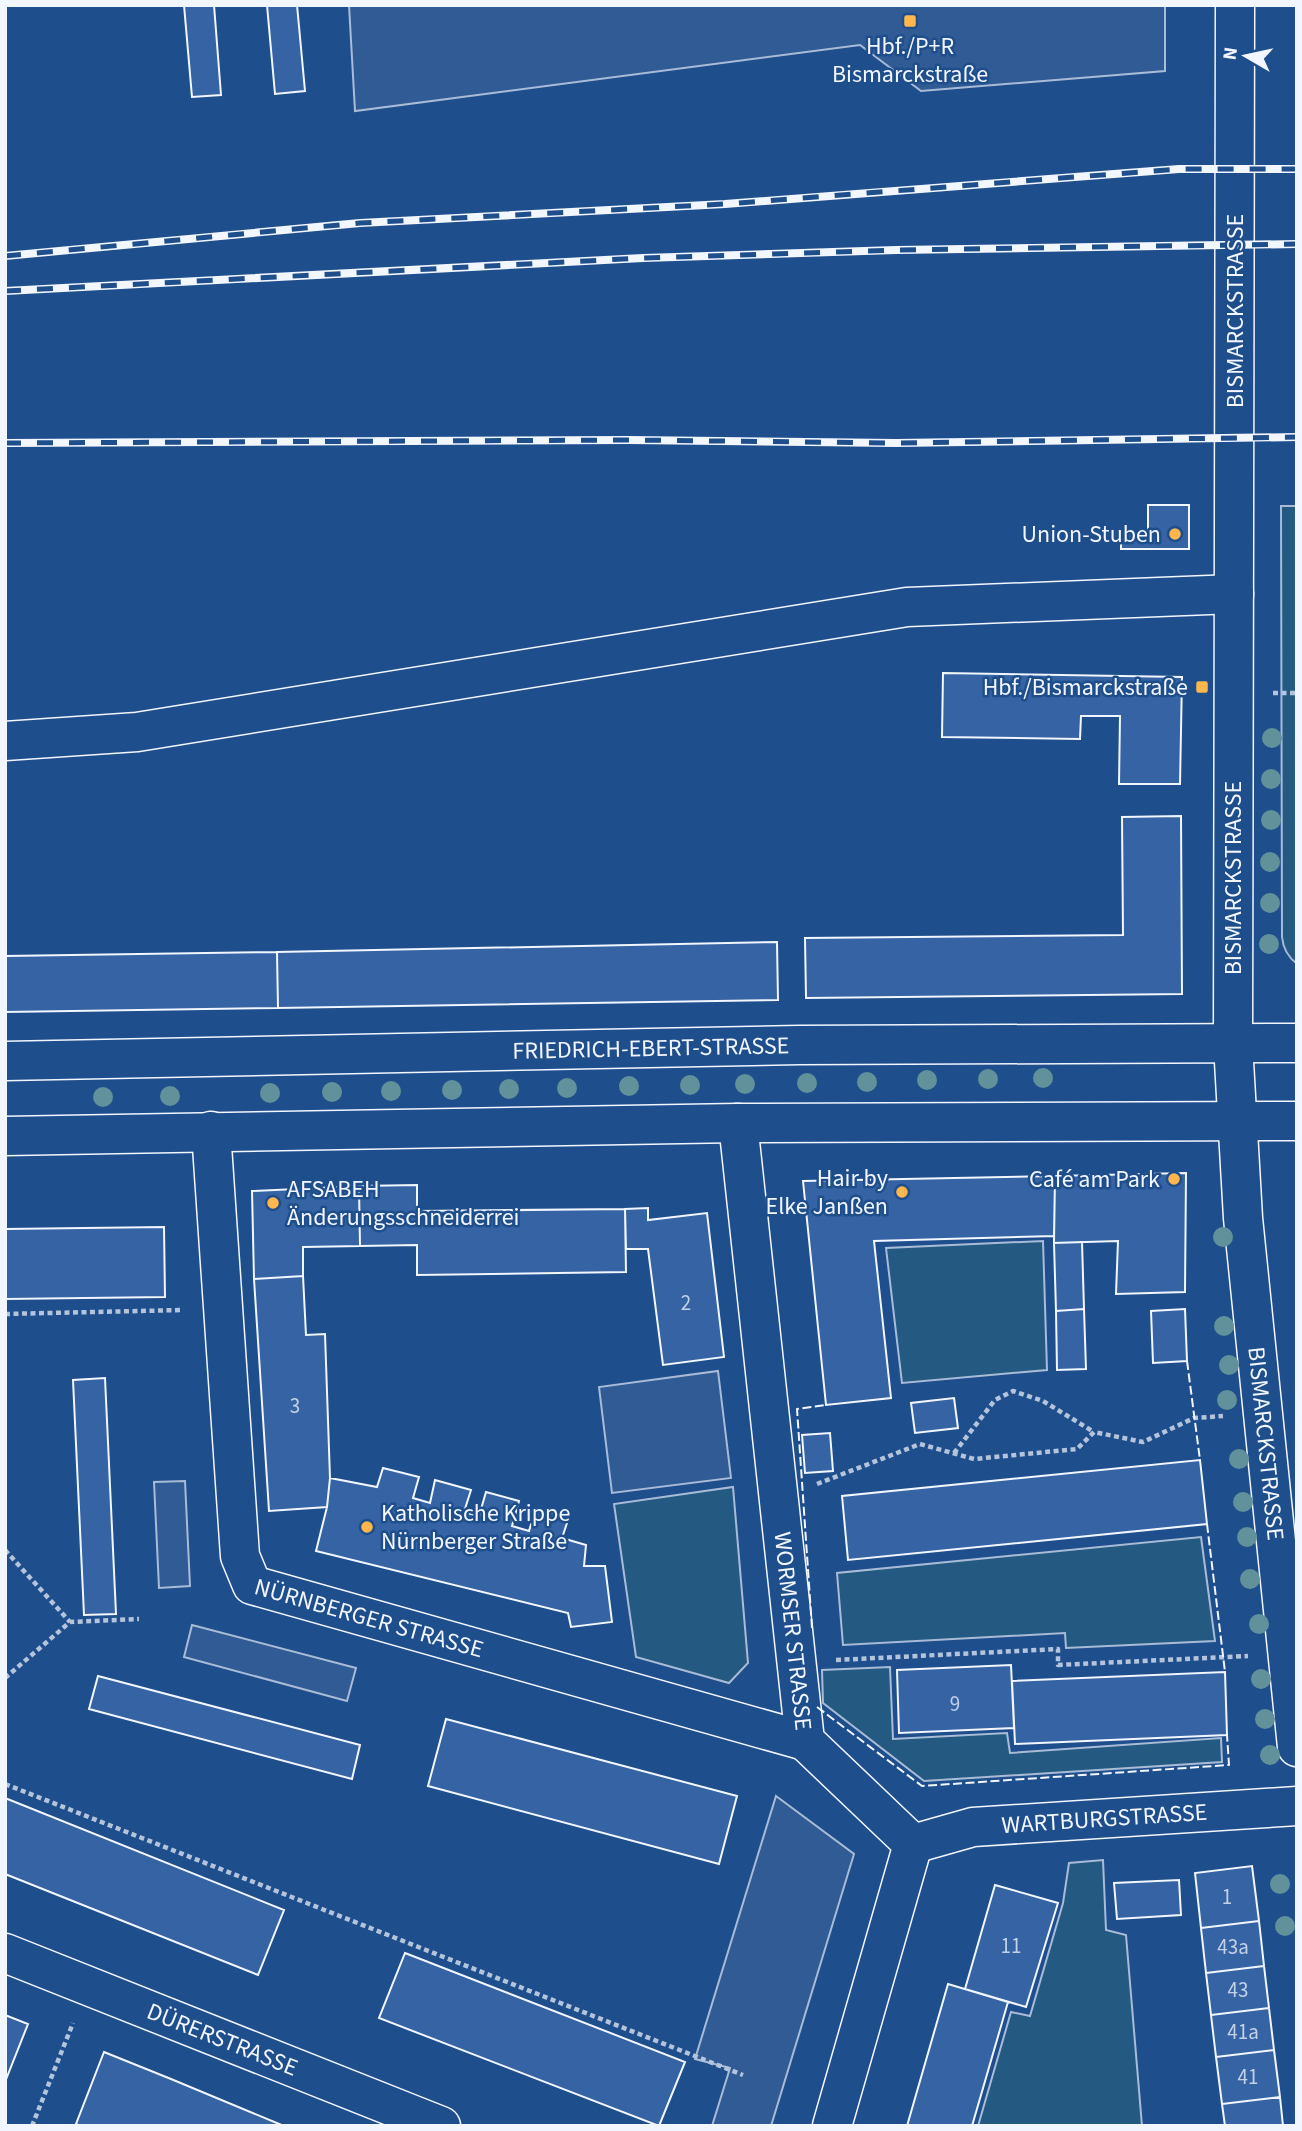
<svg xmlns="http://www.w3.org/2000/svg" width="1302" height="2131" viewBox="0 0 1302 2131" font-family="'Source Sans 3',sans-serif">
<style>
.green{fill:#245a82;stroke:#a8bbd7;stroke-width:2}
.parking{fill:#305b95;stroke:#a8bbd7;stroke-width:2}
.building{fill:#3563a3;stroke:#f2f6ff;stroke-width:2}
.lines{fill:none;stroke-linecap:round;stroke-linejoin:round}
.minor-casing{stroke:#f2f6ff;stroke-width:41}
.major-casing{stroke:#f2f6ff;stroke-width:41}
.path{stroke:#b3c4dc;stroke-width:4.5;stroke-dasharray:5 3.5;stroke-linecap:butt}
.minor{stroke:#1f4e8c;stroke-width:38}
.major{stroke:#1f4e8c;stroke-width:38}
.rail-casing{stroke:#f2f6ff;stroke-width:8}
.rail{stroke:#1f4e8c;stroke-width:5;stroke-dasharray:16;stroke-linecap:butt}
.fence{stroke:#f2f6ff;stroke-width:2;stroke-dasharray:9 3.5;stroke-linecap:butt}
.tree{fill:#61919a}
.poi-dot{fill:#ffb74d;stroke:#1f4e8c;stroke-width:2.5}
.labels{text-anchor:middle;stroke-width:5;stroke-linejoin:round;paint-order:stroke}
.number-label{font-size:21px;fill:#c3d1e8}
.poi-label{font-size:24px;fill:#f2f6ff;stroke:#1f4e8c;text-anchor:end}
.street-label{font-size:24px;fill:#f2f6ff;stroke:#1f4e8c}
</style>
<rect width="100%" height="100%" fill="#1f4e8c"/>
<!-- green -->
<path class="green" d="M 1281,506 L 1297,506 L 1297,964 C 1288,957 1283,948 1282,937 Z
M 1043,1241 L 1047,1370 L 902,1383 L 886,1248 Z
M 733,1487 L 748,1663 L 729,1683 L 636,1657 L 614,1504 Z
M 1201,1537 L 1215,1641 L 1066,1648 L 1065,1633 L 843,1645 L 837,1573 Z
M 890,1667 L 893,1739 L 1007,1733 L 1010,1753 L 1221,1738 L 1222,1762 L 924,1781 L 823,1703 L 822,1670 Z
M 1103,1860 L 1106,1930 L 1126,1935 L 1142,2126 L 978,2126 L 1011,2012 L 1030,2016 L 1063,1903 L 1069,1863 Z"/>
<!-- parking -->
<path class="parking" d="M 349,5 L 1165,5 L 1165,71 L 921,91 L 860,45 L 355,111 Z
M 718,1371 L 731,1478 L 612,1493 L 599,1387 Z
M 185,1481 L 190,1586 L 159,1588 L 154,1482 Z
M 192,1625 L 356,1668 L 347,1701 L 184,1657 Z
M 776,1796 L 854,1854 L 771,2126 L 712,2126 L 730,2068 L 695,2059 Z"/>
<!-- building -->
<path class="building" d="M 184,5 L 214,5 L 221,95 L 192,97 Z
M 267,5 L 297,5 L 305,91 L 275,94 Z
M 1148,505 L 1189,505 L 1189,549 L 1121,549 L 1121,533 L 1148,533 Z
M 943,673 L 1182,677 L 1180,784 L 1119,784 L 1120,716 L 1081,716 L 1080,739 L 942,737 Z
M 1181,816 L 1182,994 L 806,998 L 805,938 L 1123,935 L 1122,817 Z
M 777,942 L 778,1000 L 278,1008 L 277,952 Z
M 277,952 L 278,1008 L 5,1012 L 5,956 Z
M 1186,1173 L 1185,1292 L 1116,1294 L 1118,1241 L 1054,1243 L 1055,1176 Z
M 1055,1176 L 1054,1236 L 874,1241 L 891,1398 L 826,1405 L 803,1181 Z
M 417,1185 L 417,1211 L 625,1209 L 626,1272 L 417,1275 L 417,1245 L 360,1246 L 359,1186 Z
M 359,1186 L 360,1246 L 303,1247 L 303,1276 L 254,1279 L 252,1191 Z
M 648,1208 L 648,1220 L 707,1213 L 724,1357 L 663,1365 L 648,1249 L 626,1249 L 625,1209 Z
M 164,1227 L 165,1297 L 5,1299 L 5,1229 Z
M 1082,1242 L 1084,1309 L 1056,1311 L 1054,1243 Z
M 303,1276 L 306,1335 L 325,1334 L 330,1478 L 327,1507 L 269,1511 L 254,1279 Z
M 1084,1309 L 1086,1369 L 1057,1370 L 1056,1311 Z
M 1185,1309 L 1187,1361 L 1153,1363 L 1151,1311 Z
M 105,1378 L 116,1614 L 84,1615 L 73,1380 Z
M 954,1398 L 958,1428 L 915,1433 L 911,1403 Z
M 830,1433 L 833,1471 L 805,1473 L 802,1435 Z
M 1200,1460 L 1207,1524 L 848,1560 L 842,1496 Z
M 383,1468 L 419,1477 L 413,1498 L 430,1503 L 435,1480 L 471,1490 L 464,1512 L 479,1516 L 486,1492 L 519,1501 L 512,1526 L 529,1531 L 536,1508 L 569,1517 L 562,1538 L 586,1545 L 584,1566 L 605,1566 L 612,1622 L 571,1627 L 568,1613 L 316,1551 L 327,1507 L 330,1478 L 377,1487 Z
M 1011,1665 L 1014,1728 L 899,1733 L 897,1670 Z
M 1225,1672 L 1227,1735 L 1015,1744 L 1012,1681 Z
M 98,1676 L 360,1745 L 352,1779 L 89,1709 Z
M 446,1719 L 737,1796 L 719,1864 L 428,1786 Z
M 5,1798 L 284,1910 L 258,1975 L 5,1874 Z
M 1252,1866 L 1259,1921 L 1201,1928 L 1195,1873 Z
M 1179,1880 L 1181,1915 L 1117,1919 L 1114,1883 Z
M 995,1885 L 1058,1903 L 1026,2007 L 965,1989 Z
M 1259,1921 L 1264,1966 L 1206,1973 L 1201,1928 Z
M 405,1953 L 685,2062 L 659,2126 L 379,2018 Z
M 1264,1966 L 1269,2008 L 1211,2015 L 1206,1973 Z
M 948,1984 L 1008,2002 L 972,2126 L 907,2126 Z
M 1269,2008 L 1274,2050 L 1216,2057 L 1211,2015 Z
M 5,2015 L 28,2024 L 5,2082 Z
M 1274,2050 L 1280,2097 L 1222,2104 L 1216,2057 Z
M 104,2052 L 171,2079 L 284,2126 L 80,2126 L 76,2124 Z
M 1280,2097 L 1283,2126 L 1225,2126 L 1222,2104 Z"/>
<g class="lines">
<defs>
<g id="minor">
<path id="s1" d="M 1235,5 L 1233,1044 L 1243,1218 L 1297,1747"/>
<path d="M 5,741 L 137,732 L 907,607 L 1234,594"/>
<path id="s2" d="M 738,1123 L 805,1741 L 913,1844 L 832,2126"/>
<path id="s3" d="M 211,1131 L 240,1556 L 252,1585 L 805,1741"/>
<path id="s4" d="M 913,1844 L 973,1827 L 1297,1806"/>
<path id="s5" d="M 5,1953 L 441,2126"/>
</g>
<g id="major">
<path id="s6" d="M 5,1061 L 799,1045 L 1297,1043"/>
<path d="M 5,1136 L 738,1123 L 1297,1121"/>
</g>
</defs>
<!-- minor casing -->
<use href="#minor" class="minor-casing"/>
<!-- major casing -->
<use href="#major" class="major-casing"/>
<!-- path -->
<path class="path" d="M 1273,693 L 1297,693
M 5,1314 L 183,1310
M 954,1453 L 995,1400 L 1013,1391 L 1043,1401 L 1094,1432
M 817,1484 L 920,1444 L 974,1459 L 1077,1449 L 1094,1432 L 1143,1442 L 1194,1418 L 1223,1416
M 5,1550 L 70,1622
M 836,1660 L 1058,1649 L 1058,1665 L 1248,1656
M 5,1678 L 70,1622 L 139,1619
M 5,1784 L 743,2075
M 32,2126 L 73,2023"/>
<!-- minor -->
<use href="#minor" class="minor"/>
<!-- major -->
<use href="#major" class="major"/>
<defs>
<path id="rail" d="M 5,256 L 360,223 L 725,204 L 1179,169 L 1297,169
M 5,291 L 643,258 L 896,250 L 1297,244
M 5,443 L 629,440 L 896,443 L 1297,437"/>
</defs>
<!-- rail casing -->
<use href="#rail" class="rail-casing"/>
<!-- rail -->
<use href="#rail" class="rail"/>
<!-- fence -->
<path class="fence" d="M 1187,1361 L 1200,1460
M 1207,1524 L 1225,1672
M 812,1628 L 797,1409 L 826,1405
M 817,1707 L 922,1786 L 1229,1765 L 1227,1735"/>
</g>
<!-- trees -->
<g class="tree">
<circle cx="1272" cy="738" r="10"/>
<circle cx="1271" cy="779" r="10"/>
<circle cx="1271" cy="820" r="10"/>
<circle cx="1270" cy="862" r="10"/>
<circle cx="1270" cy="903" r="10"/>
<circle cx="1269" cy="944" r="10"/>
<circle cx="1043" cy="1078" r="10"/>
<circle cx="988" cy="1079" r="10"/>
<circle cx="927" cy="1080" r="10"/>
<circle cx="867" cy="1082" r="10"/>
<circle cx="807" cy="1083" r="10"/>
<circle cx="745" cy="1084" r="10"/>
<circle cx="690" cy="1085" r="10"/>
<circle cx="629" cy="1086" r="10"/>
<circle cx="567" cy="1088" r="10"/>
<circle cx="509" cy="1089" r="10"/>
<circle cx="452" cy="1090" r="10"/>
<circle cx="391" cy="1091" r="10"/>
<circle cx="332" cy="1092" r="10"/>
<circle cx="270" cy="1093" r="10"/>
<circle cx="170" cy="1096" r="10"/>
<circle cx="103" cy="1097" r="10"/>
<circle cx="1223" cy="1237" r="10"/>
<circle cx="1224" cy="1326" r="10"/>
<circle cx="1229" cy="1365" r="10"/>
<circle cx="1227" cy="1400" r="10"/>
<circle cx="1239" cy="1459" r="10"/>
<circle cx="1243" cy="1502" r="10"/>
<circle cx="1247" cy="1537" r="10"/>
<circle cx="1250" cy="1579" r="10"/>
<circle cx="1259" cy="1624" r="10"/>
<circle cx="1261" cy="1679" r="10"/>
<circle cx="1265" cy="1719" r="10"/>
<circle cx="1270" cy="1755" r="10"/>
<circle cx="1280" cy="1884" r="10"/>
<circle cx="1285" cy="1926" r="10"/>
</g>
<!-- markers -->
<g class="poi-dot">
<rect x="903" y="14" width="14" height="14" rx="3.5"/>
<circle cx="1175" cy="534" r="7"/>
<rect x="1195" y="680" width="14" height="14" rx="3.5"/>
<circle cx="1174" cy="1179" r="7"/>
<circle cx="902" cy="1192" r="7"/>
<circle cx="273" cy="1203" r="7"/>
<circle cx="367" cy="1527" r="7"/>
</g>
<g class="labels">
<!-- number labels -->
<g class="number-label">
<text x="686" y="1310">2</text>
<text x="295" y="1413">3</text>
<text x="955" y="1711">9</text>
<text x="1227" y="1904">1</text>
<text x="1011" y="1953">11</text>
<text x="1233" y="1954">43a</text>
<text x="1238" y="1997">43</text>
<text x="1243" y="2039">41a</text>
<text x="1248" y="2084">41</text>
</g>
<!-- poi labels -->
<g class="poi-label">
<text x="910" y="54" text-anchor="middle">Hbf./P+R<tspan x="910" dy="28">Bismarckstraße</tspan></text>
<text x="1161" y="542">Union-Stuben</text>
<text x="1188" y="695">Hbf./Bismarckstraße</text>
<text x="888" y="1186">Hair by<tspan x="888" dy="28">Elke Janßen</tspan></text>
<text x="1160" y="1187">Café am Park</text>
<text x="287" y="1197" text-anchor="start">AFSABEH<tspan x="287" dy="28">Änderungsschneiderrei</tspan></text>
<text x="381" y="1521" text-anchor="start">Katholische Krippe<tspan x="381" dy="28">Nürnberger Straße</tspan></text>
</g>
<!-- street labels -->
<g class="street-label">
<text transform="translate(1235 311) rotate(-90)" y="8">BISMARCKSTRASSE</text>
<text transform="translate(1233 878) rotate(-90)" y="8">BISMARCKSTRASSE</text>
<text dy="8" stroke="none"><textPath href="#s6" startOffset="646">FRIEDRICH-EBERT-STRASSE</textPath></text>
<text dy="8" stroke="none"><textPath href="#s1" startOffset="1440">BISMARCKSTRASSE</textPath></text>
<text dy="8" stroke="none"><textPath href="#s3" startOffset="579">NÜRNBERGER STRASSE</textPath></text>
<text dy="8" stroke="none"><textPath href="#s2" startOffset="511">WORMSER STRASSE</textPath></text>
<text dy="8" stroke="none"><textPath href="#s4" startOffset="194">WARTBURGSTRASSE</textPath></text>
<text dy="8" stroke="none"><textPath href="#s5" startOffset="234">DÜRERSTRASSE</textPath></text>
</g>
</g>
<!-- border -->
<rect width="1302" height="2131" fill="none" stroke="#f2f6ff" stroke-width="14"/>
<!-- north arrow -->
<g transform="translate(1246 56) rotate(279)" stroke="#1f4e8c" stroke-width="5" paint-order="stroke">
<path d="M0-5L12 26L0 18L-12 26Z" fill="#f2f6ff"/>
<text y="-10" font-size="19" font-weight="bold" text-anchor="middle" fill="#f2f6ff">N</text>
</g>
</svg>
